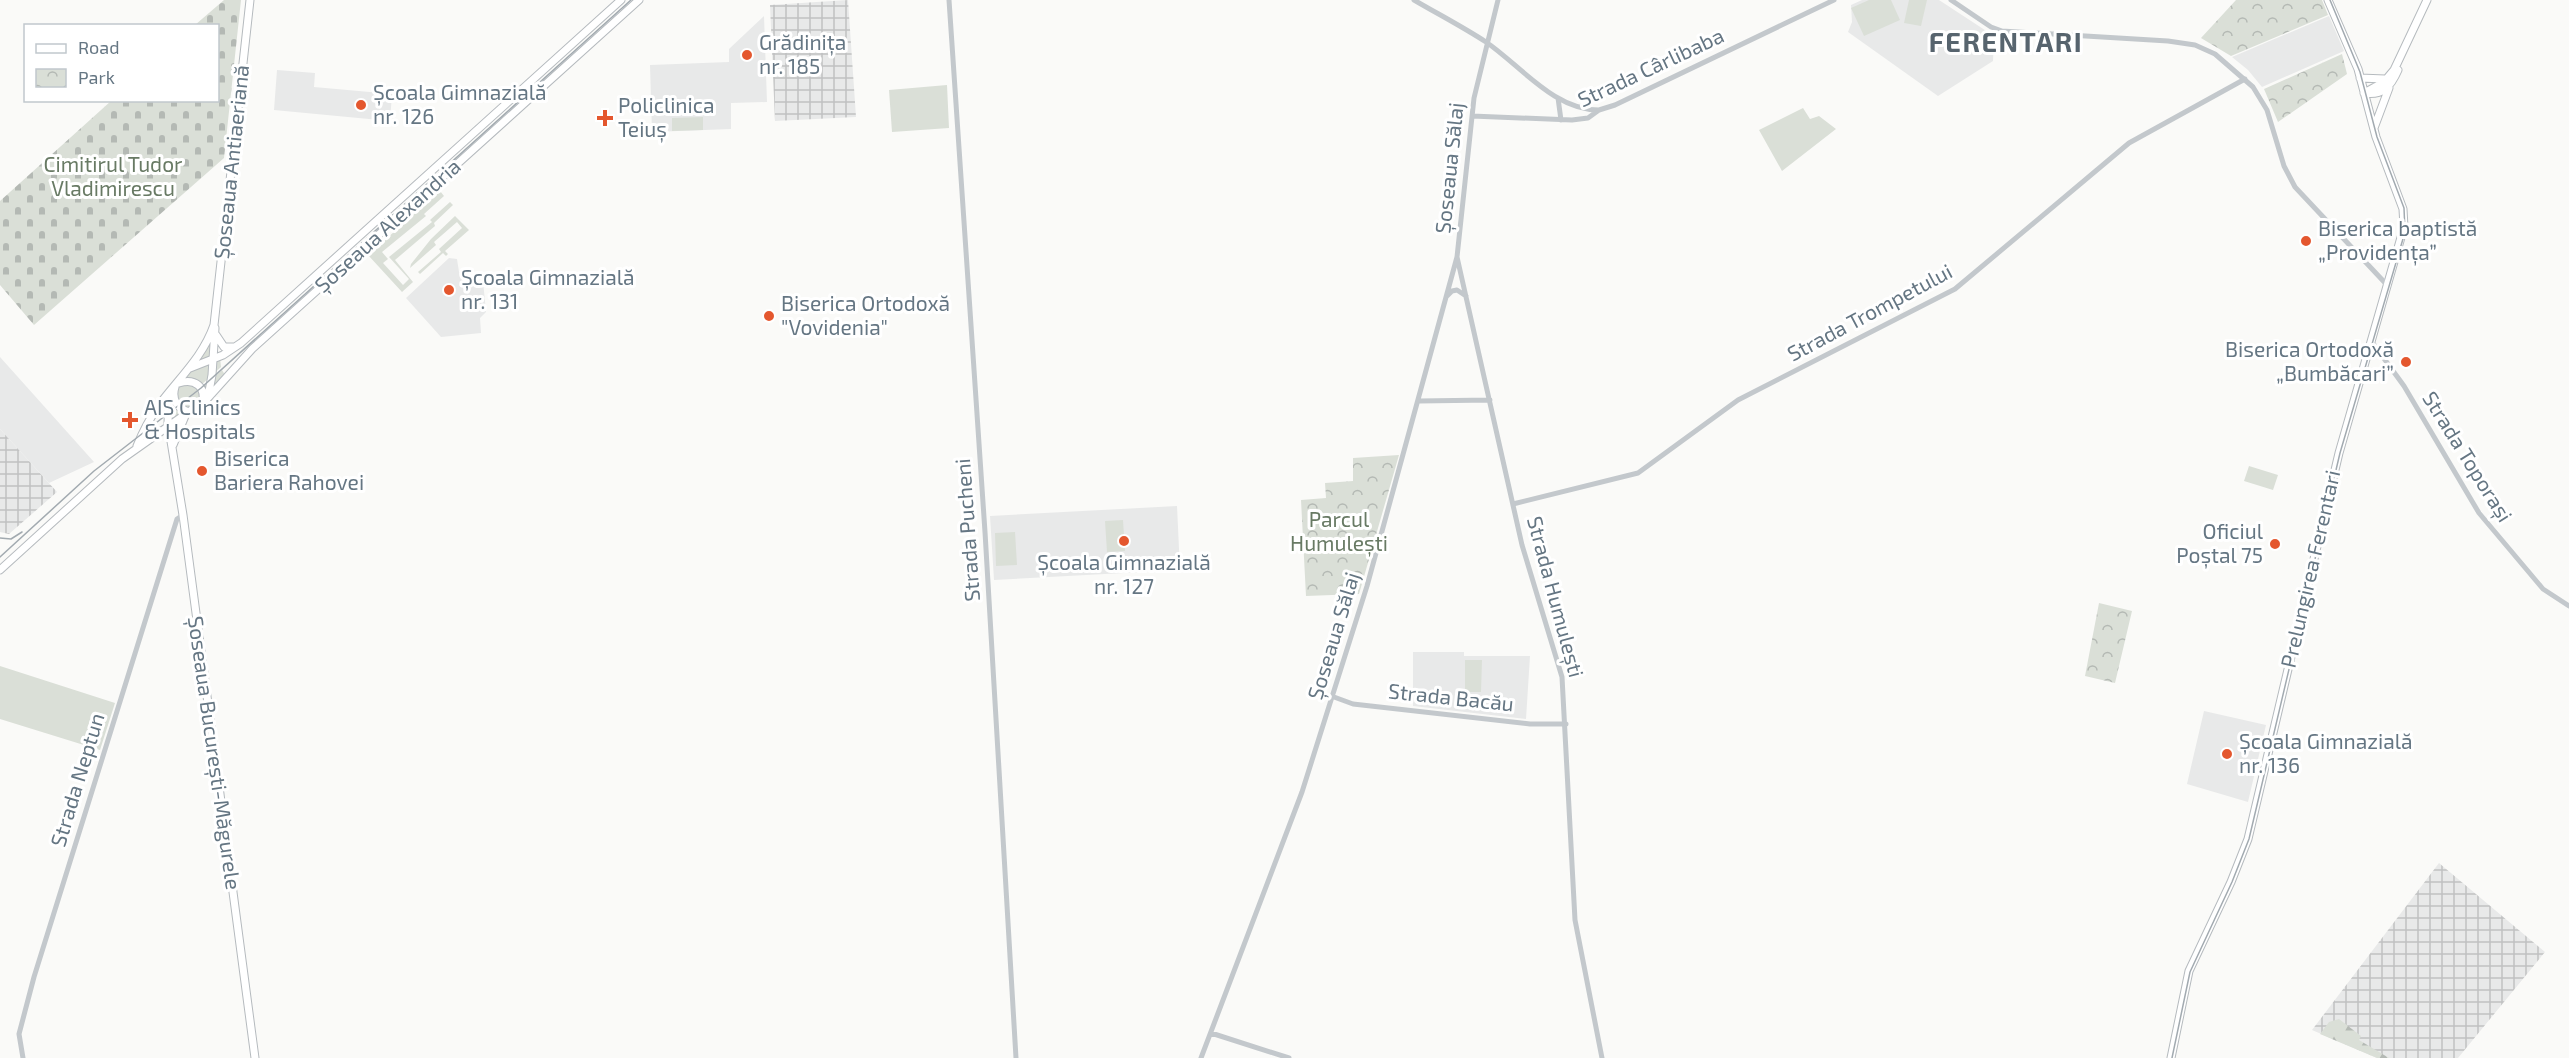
<svg xmlns="http://www.w3.org/2000/svg" width="2569" height="1058" viewBox="0 0 2569 1058" font-family="'Exo 2',sans-serif">
<style>
.built{fill:#e8e9e9}
.industrial{fill:url(#industrial-grid)}
.green{fill:#dadfd7}
.forest{fill:url(#forest-firs)}
.cemetery{fill:url(#cemetery-stones)}
.park{fill:url(#park-crowns)}
.lines{fill:none;stroke-linecap:round;stroke-linejoin:round}
.major-casing{stroke:#b5babe;stroke-width:9}
.minor{stroke:#c3c8cc;stroke-width:5}
.major{stroke:#fff;stroke-width:7}
.tram{stroke:#a2aab0;stroke-width:1.5}
.poi-dot{fill:#e4572e;stroke:#fff;stroke-width:2}
.labels{text-anchor:middle;stroke-width:6;stroke-linejoin:round;paint-order:stroke}
.poi-label{font-size:21px;fill:#657683;stroke:#fff;text-anchor:start}
.street-label{font-size:21px;fill:#657683;stroke:#fff}
.park-label{font-size:21px;fill:#687a64;stroke:#fff}
.district-label{font-size:27px;font-weight:bold;letter-spacing:1.5px;fill:#57646e;stroke:#fff}
</style>
<defs>
<pattern id="industrial-grid" width="8" height="8" patternUnits="userSpaceOnUse" patternTransform="scale(1.5)"><rect width="8" height="8" fill="#e8e9e9"/><path d="M0 4h8M4 0v8" fill="none" stroke="#c0c1c2"/></pattern>
<pattern id="forest-firs" width="22" height="20" patternUnits="userSpaceOnUse" patternTransform="scale(1.5)"><rect width="22" height="20" fill="#dadfd7"/><path d="M5 1l3.5 6h-7zM16 11l3.5 6h-7z" fill="#b4b9b4"/></pattern>
<pattern id="cemetery-stones" width="16" height="16" patternUnits="userSpaceOnUse" patternTransform="scale(1.5)"><rect width="16" height="16" fill="#dadfd7"/><path d="M2 7V4a2 2 0 0 1 4 0v3zM10 15v-3a2 2 0 0 1 4 0v3z" fill="#b4b9b4"/></pattern>
<pattern id="park-crowns" width="20" height="18" patternUnits="userSpaceOnUse" patternTransform="scale(1.5)"><rect width="20" height="18" fill="#dadfd7"/><path d="M2 6a3 3 0 1 1 6 0M12 15a3 3 0 1 1 6 0" fill="none" stroke="#b4b9b4"/></pattern>
</defs>
<rect width="100%" height="100%" fill="#fafaf8"/>
<!-- built -->
<path class="built" d="M 1862,0 L 1939,0 L 1994,36 L 1993,61 L 1938,96 L 1848,32 L 1852,22 L 1851,5 Z
M 764,16 L 767,102 L 731,103 L 731,129 L 652,132 L 650,65 L 729,62 L 729,49 Z
M 2329,16 L 2344,51 L 2262,87 L 2248,70 L 2232,57 Z
M 277,70 L 315,73 L 314,87 L 392,94 L 390,121 L 274,110 Z
M 449,258 L 457,259 L 459,272 L 466,272 L 475,282 L 483,281 L 486,312 L 480,318 L 481,333 L 441,337 L 406,298 Z
M 0,357 L 94,462 L 49,483 L 0,429 Z
M 1177,506 L 1180,570 L 994,580 L 990,516 Z
M 1413,652 L 1464,652 L 1464,656 L 1530,656 L 1526,719 L 1413,706 Z
M 2204,711 L 2266,725 L 2248,802 L 2187,784 Z"/>
<!-- industrial -->
<path class="industrial" d="M 848,0 L 856,117 L 775,121 L 770,5 Z
M 0,429 L 57,492 L 9,534 L 0,532 Z
M 2439,863 L 2545,952 L 2458,1058 L 2377,1058 L 2312,1030 Z"/>
<!-- green -->
<path class="green" d="M 1869,0 L 1891,0 L 1900,20 L 1864,36 L 1851,8 Z
M 1909,0 L 1927,0 L 1921,26 L 1904,23 Z
M 947,85 L 949,128 L 892,132 L 889,90 Z
M 1803,108 L 1810,119 L 1819,116 L 1836,129 L 1782,171 L 1759,130 Z
M 703,117 L 703,130 L 672,131 L 672,118 Z
M 440,191 L 444,196 L 424,214 L 426,216 L 382,252 L 388,259 L 383,263 L 403,285 L 409,279 L 389,257 L 432,222 L 430,220 L 450,202 L 453,205 L 434,223 L 435,226 L 395,260 L 413,282 L 402,292 L 368,255 Z
M 455,216 L 469,230 L 445,251 L 448,254 L 446,256 L 443,253 L 420,274 L 418,272 L 441,252 L 439,249 L 462,228 L 457,222 L 434,242 L 436,245 L 410,268 L 411,264 L 431,239 Z
M 212,332 L 214,359 L 220,357 L 221,367 L 200,386 L 202,388 L 222,370 L 227,378 L 169,426 L 168,414 L 178,407 L 177,405 L 168,412 L 168,400 Z
M 2249,466 L 2278,475 L 2273,490 L 2244,481 Z
M 1123,520 L 1125,551 L 1107,552 L 1105,521 Z
M 1015,532 L 1017,565 L 996,566 L 995,533 Z
M 1465,660 L 1482,660 L 1481,692 L 1465,692 Z
M 0,666 L 115,703 L 100,750 L 0,719 Z"/>
<!-- forest -->
<path class="forest" d="M 2339,1019 L 2361,1036 L 2359,1040 L 2389,1058 L 2377,1058 L 2320,1034 L 2329,1022 Z"/>
<!-- cemetery -->
<path class="cemetery" d="M 224,0 L 241,0 L 224,158 L 34,325 L 0,285 L 0,201 L 111,101 L 218,100 L 218,26 L 195,25 Z"/>
<!-- park -->
<path class="park" d="M 2236,0 L 2322,0 L 2328,15 L 2231,56 L 2201,38 Z
M 2342,54 L 2347,74 L 2278,122 L 2264,89 Z
M 1399,455 L 1359,594 L 1306,596 L 1301,500 L 1326,498 L 1325,483 L 1353,481 L 1353,458 Z
M 2099,603 L 2132,611 L 2115,683 L 2085,676 Z"/>
<g class="lines">
<defs>
<path id="major" d="M 2360,78 L 2385,79
M 2364,93 L 2384,82 L 2394,70 L 2427,0
M 2364,93 C 2383,96 2391,86 2398,70
M 2374,128 L 2389,88
M 216,335 L 224,347 L 234,347
M 190,368 L 223,355 L 241,343 L 621,0
M 179,383 C 195,378 207,387 202,404
M 175,387 C 171,400 178,410 191,412
M 169,394 L 168,423 L 183,515 L 255,1058
M 208,397 L 212,375 L 215,328
M 173,445 L 185,416
M 137,446 C 143,431 150,418 159,405 C 179,378 203,357 214,325 L 250,0
M 0,570 L 122,459 L 207,399 L 252,349 L 639,0
M 2171,1058 L 2189,971 L 2231,882 L 2248,839 L 2339,453 L 2404,227 L 2403,209 L 2376,137 L 2358,69 L 2328,0"/>
</defs>
<!-- major casing -->
<use href="#major" class="major-casing"/>
<!-- minor -->
<path class="minor" d="M 949,0 L 985,532 L 1016,1058
M 1414,0 C 1438,14 1463,27 1486,42 C 1521,66 1554,110 1599,110
M 1951,0 L 1991,27 L 2002,31 L 2168,41 L 2195,45 L 2215,54 L 2253,87 L 2267,110 L 2284,166 L 2295,187 L 2388,286
M 1558,98 L 1561,120
M 1472,116 L 1572,120 L 1588,118 L 1599,110 L 1615,105 L 1834,0
M 1457,257 L 1522,545 L 1562,677 L 1575,920 L 1602,1058
M 1447,296 L 1452,291 L 1457,290 L 1466,296
M 2372,342 L 2404,386 L 2479,513 L 2543,589 L 2569,606
M 1419,401 L 1490,400
M 1513,504 L 1638,473 L 1738,400 L 1955,289 L 2129,143 L 2245,79
M 1334,697 L 1353,704 L 1530,724 L 1566,724
M 1211,1033 L 1289,1058
M 23,1058 L 19,1034 L 34,977 L 177,519 L 183,515
M 1201,1058 L 1302,792 L 1367,586 L 1457,257 L 1474,98 L 1498,0"/>
<!-- major -->
<use href="#major" class="major"/>
<!-- tram -->
<path class="tram" d="M 0,538 L 11,539 L 22,532
M 0,557 L 94,471 L 201,388 L 631,0
M 2172,1058 L 2190,972 L 2232,882 L 2249,839 L 2340,453 L 2405,232 L 2404,208 L 2377,137 L 2360,72 L 2330,0"/>
</g>
<!-- markers -->
<g class="poi-dot">
<circle cx="747" cy="55" r="6"/>
<circle cx="361" cy="105" r="6"/>
<path d="M602 109h6v6h6v6h-6v6h-6v-6h-6v-6h6z"/>
<circle cx="2306" cy="241" r="6"/>
<circle cx="449" cy="290" r="6"/>
<circle cx="769" cy="316" r="6"/>
<circle cx="2406" cy="362" r="6"/>
<path d="M127 411h6v6h6v6h-6v6h-6v-6h-6v-6h6z"/>
<circle cx="202" cy="471" r="6"/>
<circle cx="1124" cy="541" r="6"/>
<circle cx="2275" cy="544" r="6"/>
<circle cx="2227" cy="754" r="6"/>
</g>
<g class="labels">
<!-- poi labels -->
<g class="poi-label">
<text x="759" y="50">Grădinița<tspan x="759" dy="24">nr. 185</tspan></text>
<text x="373" y="100">Școala Gimnazială<tspan x="373" dy="24">nr. 126</tspan></text>
<text x="618" y="113">Policlinica<tspan x="618" dy="24">Teiuș</tspan></text>
<text x="2318" y="236">Biserica baptistă<tspan x="2318" dy="24">„Providența”</tspan></text>
<text x="461" y="285">Școala Gimnazială<tspan x="461" dy="24">nr. 131</tspan></text>
<text x="781" y="311">Biserica Ortodoxă<tspan x="781" dy="24">"Vovidenia"</tspan></text>
<text x="2394" y="357" text-anchor="end">Biserica Ortodoxă<tspan x="2394" dy="24">„Bumbăcari”</tspan></text>
<text x="144" y="415">AIS Clinics<tspan x="144" dy="24">&amp; Hospitals</tspan></text>
<text x="214" y="466">Biserica<tspan x="214" dy="24">Bariera Rahovei</tspan></text>
<text x="2263" y="539" text-anchor="end">Oficiul<tspan x="2263" dy="24">Poștal 75</tspan></text>
<text x="1124" y="570" text-anchor="middle">Școala Gimnazială<tspan x="1124" dy="24">nr. 127</tspan></text>
<text x="2239" y="749">Școala Gimnazială<tspan x="2239" dy="24">nr. 136</tspan></text>
</g>
<!-- street labels -->
<g class="street-label">
<text transform="translate(1651 68) rotate(-25)" y="7">Strada Cârlibaba</text>
<text transform="translate(232 162) rotate(-84)" y="7">Șoseaua Antiaeriană</text>
<text transform="translate(1450 168) rotate(-84)" y="7">Șoseaua Sălaj</text>
<text transform="translate(388 226) rotate(-42)" y="7">Șoseaua Alexandria</text>
<text transform="translate(1870 313) rotate(-28)" y="7">Strada Trompetului</text>
<text transform="translate(2467 457) rotate(58)" y="7">Strada Toporași</text>
<text transform="translate(968 530) rotate(-94)" y="7">Strada Pucheni</text>
<text transform="translate(2311 569) rotate(-77)" y="7">Prelungirea Ferentari</text>
<text transform="translate(1555 597) rotate(75)" y="7">Strada Humulești</text>
<text transform="translate(1334 636) rotate(-73)" y="7">Șoseaua Sălaj</text>
<text transform="translate(1451 698) rotate(6)" y="7">Strada Bacău</text>
<text transform="translate(214 753) rotate(82)" y="7">Șoseaua București-Măgurele</text>
<text transform="translate(78 780) rotate(-73)" y="7">Strada Neptun</text>
</g>
<!-- park labels -->
<g class="park-label">
<text x="113" y="172">Cimitirul Tudor<tspan x="113" dy="24">Vladimirescu</tspan></text>
<text x="1339" y="527">Parcul<tspan x="1339" dy="24">Humulești</tspan></text>
</g>
<!-- district labels -->
<g class="district-label">
<text x="2006" y="52">FERENTARI</text>
</g>
</g>
<!-- legend -->
<rect x="24" y="24" width="195" height="78" fill="#ffffff" stroke="#c1c8cd" stroke-width="1.5"/>
<rect x="36" y="44" width="30" height="9" fill="#ffffff" stroke="#c1c8cd" stroke-width="1.5"/>
<text x="78" y="54" font-size="18" fill="#657683">Road</text>
<rect x="36" y="69" width="30" height="18" fill="url(#park-crowns)" stroke="#c1c8cd" stroke-width="1.5"/>
<text x="78" y="84" font-size="18" fill="#657683">Park</text>
</svg>
